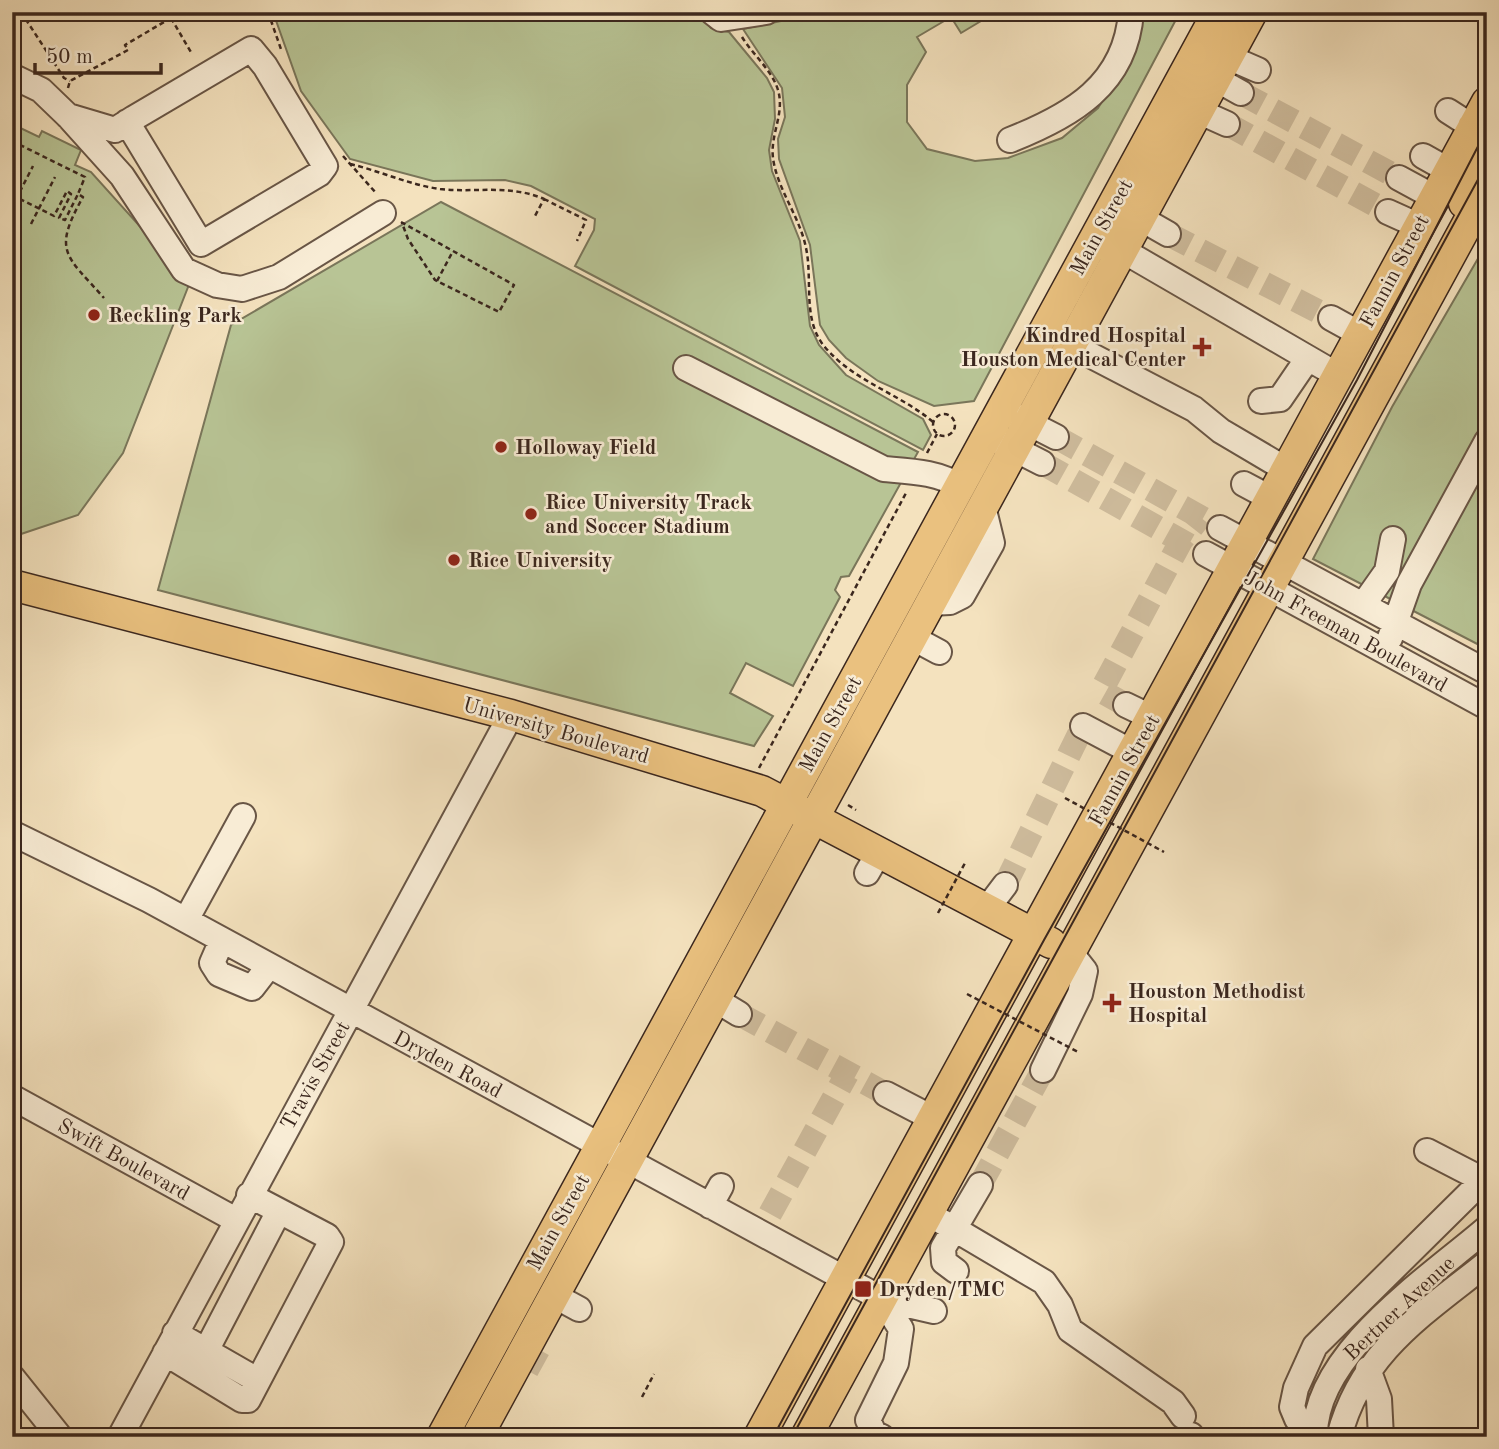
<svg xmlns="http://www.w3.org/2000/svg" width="1499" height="1449" viewBox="0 0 1499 1449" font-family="'Old Standard TT',serif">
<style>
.green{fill:#b8c495;stroke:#7a765a;stroke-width:2}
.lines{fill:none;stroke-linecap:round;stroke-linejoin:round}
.minor-tunnel{stroke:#cfbd9e;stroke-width:24;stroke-dasharray:24 12;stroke-linecap:butt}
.minor-casing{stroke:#695646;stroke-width:28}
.major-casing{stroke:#3b271e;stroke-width:33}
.path{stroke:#3b271e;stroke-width:2.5;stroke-dasharray:5 3.5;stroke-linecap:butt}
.minor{stroke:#f8ecd5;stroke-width:24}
.major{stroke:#eac17f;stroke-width:30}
.tram{stroke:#3b271e;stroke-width:2}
.path-bridge{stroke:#3b271e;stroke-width:2.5;stroke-dasharray:5 3.5;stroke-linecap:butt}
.poi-dot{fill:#8f2418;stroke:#f8ecd5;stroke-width:2.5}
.labels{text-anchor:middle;stroke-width:5;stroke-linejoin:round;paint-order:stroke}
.street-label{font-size:21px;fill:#3b271e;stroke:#f8ecd5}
.poi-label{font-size:21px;font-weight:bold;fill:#3b271e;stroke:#f8ecd5;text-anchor:start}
</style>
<rect width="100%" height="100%" fill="#f4e2be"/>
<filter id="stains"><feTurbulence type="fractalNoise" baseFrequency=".00286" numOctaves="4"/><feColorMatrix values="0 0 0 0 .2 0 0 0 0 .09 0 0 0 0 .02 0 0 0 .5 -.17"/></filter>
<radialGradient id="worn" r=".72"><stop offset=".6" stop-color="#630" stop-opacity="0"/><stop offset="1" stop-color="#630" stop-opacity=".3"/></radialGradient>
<!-- green -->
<path class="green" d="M 273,12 L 698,12 L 711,28 L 729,32 L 767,78 L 774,92 L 775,119 L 769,150 L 772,171 L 800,241 L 810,326 L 819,345 L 846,375 L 923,419 L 931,435 L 923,450 L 575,266 L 594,230 L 595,219 L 531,186 L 505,180 L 433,181 L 350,159 L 301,91 Z
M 824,12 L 996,12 L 961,33 L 951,17 L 917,37 L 926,52 L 907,85 L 907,122 L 927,149 L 975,161 L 1008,158 L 1062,138 L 1098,108 L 1125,63 L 1137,12 L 1180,12 L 974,401 L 934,406 L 878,381 L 846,358 L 829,340 L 820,325 L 810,245 L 779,159 L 778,139 L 785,117 L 782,88 L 743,29 Z
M 12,124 L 39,137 L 42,131 L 81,150 L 75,165 L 91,172 L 190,282 L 123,453 L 78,515 L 12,537 Z
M 441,202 L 918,452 L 849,576 L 841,577 L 835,590 L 840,597 L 793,686 L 746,663 L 730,693 L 773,716 L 754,746 L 158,590 L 231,325 Z
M 1487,243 L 1487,649 L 1313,559 L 1392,407 Z"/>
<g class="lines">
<!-- minor-tunnel -->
<path class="minor-tunnel" d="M 1241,93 L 1399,178
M 1227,124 L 1388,212
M 1168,234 L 1331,318
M 1056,437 L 1213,524
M 1042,463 L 1194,548
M 1126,705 L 1101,691 L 1181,541 L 1200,517
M 1005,885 L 1083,726
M 739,1014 L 886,1094
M 980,1185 L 1043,1070
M 770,1214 L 847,1074
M 522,1354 L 553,1371"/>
<defs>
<path id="minor" d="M 712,12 L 721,19 L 766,12
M 1228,57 L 1258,70
M 12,76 L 41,90 L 68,116 L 122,176 L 184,270 L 217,285 L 242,289 L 279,277 L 383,213
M 1216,79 L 1241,93
M 1198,111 L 1227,124
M 1448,111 L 1487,136
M 68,116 L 115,130 L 134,118 L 251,49 L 265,66 L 325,166 L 319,174 L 201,244 L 127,122
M 1010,140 C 1071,116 1126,85 1131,12
M 1423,156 L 1448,170
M 1399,178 L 1434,197
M 1388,212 L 1419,226
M 1140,218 L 1168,234
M 1122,250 L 1308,358
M 1331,318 L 1360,334
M 1071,345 L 1194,409 L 1221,431 L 1287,470
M 686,368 L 884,469 C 906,471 942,472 959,487
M 1261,401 L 1280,399 L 1308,358 L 1339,376
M 1013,415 L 1056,437
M 999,441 L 1042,463
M 1244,484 L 1272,499
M 1220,528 L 1487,672
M 1206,554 L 1487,707
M 930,603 L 950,602 L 962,596 L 992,543 L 983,506
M 1363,605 L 1387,571 L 1393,539
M 911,637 L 939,652
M 1390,638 L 1409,584 L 1487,441
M 1126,705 L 1153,718
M 1083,726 L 1134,753
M 12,833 L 149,900 L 882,1299 L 934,1311
M 867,873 L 878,854
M 986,910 L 1005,885
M 186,920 L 243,816
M 222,940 L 212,963 L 219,974 L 252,988 L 269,966
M 716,1000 L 739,1014
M 1043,1070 L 1080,994 L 1085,971 L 1070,952
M 886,1094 L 934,1119
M 12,1097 L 236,1220
M 1427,1151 L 1487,1182
M 710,1206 L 721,1186
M 929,1214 L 1044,1282 L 1060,1305 L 1070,1330 L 1173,1402 L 1183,1416
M 956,1271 L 944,1262 L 943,1248 L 980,1185
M 555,1296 L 579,1309
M 882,1299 L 901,1329 L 896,1363 L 868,1420 L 874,1433 L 882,1437
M 175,1333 L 257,1380
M 206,1351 L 279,1211
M 165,1353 L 242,1400 L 248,1400 L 331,1242 L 327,1236 L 249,1195
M 1368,1369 L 1379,1399 L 1381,1437
M 12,1377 L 60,1437
M 1315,1426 L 1297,1419 L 1292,1407 L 1296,1388 L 1315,1346 L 1483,1180
M 1191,1435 L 1191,1437
M 120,1437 L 511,715
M 1315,1437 C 1313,1354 1429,1278 1487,1228
M 1339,1437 C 1361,1352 1422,1315 1487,1263"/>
<path id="major" d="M 1464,203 C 1479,173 1494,158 1473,127
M 12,585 L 511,715 L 762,791 L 1051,943
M 442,1437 L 1218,12
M 477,1437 L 1252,12
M 759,1437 L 1487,102
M 806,1437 L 1487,188"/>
</defs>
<!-- minor casing -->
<use href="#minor" class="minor-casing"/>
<!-- major casing -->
<use href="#major" class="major-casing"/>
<!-- path -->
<path class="path" d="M 21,12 L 64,78 L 70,81
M 268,12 L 282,52
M 171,18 L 192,54
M 742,37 C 753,55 772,70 778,90 C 785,114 770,134 773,158 C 777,189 800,217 806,248 C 813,280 802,319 824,346 C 854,382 899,393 933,422
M 68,88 L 70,81 L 128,50 L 125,45 L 181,12
M 12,141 L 85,177 L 78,194 L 83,197 C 52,252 66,255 104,298
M 343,156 L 376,193
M 350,164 C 380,171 410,185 440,189 C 476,193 509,184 544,199 L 535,216
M 12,195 L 54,216 L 67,191 L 71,194 L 59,218 L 65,220 L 78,194
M 544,199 L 586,220 L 577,241
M 12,207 L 33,166
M 401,222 L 514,285 L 499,312 L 435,280 L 408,239 L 402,223
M 31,224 L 55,177
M 437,281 L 453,251
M933 425a11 11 0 1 1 22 0a11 11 0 1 1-22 0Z
M 927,453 L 937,434
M 759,768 L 906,493
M 848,805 L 856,810
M 642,1397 L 654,1374"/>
<!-- minor -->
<use href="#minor" class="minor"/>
<!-- major -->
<use href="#major" class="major"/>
<!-- tram -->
<path class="tram" d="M 773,1437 L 1044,940 L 1357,380 L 1487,129
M 792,1437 L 1487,163"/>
<!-- path-bridge -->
<path class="path-bridge" d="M 1065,798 L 1164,852
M 938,913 L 965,863
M 967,994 L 1080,1053"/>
</g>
<!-- markers -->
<g class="poi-dot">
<circle cx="94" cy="315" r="7"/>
<path d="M1198.5 336.5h7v7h7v7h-7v7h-7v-7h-7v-7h7z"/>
<circle cx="501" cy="447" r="7"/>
<circle cx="531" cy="514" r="7"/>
<circle cx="454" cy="560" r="7"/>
<path d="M1108.5 992.5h7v7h7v7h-7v7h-7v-7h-7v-7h7z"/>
<rect x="854" y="1280" width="18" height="18" rx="3.5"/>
</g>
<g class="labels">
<!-- street labels -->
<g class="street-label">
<text transform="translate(1101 227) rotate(-61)" y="7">Main Street</text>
<text transform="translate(1394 271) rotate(-62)" y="7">Fannin Street</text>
<text transform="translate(1346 631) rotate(29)" y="7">John Freeman Boulevard</text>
<text transform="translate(830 724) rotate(-61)" y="7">Main Street</text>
<text transform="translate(556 730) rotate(16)" y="7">University Boulevard</text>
<text transform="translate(1124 770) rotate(-61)" y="7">Fannin Street</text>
<text transform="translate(448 1064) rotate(28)" y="7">Dryden Road</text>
<text transform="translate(315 1075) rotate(-61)" y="7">Travis Street</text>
<text transform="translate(124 1159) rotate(29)" y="7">Swift Boulevard</text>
<text transform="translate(558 1222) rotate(-61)" y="7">Main Street</text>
<text transform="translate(1399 1308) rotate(-43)" y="7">Bertner Avenue</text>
</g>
<!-- poi labels -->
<g class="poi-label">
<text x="108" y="322">Reckling Park</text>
<text x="1186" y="342" text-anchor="end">Kindred Hospital<tspan x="1186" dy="24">Houston Medical Center</tspan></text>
<text x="515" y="454">Holloway Field</text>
<text x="545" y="509">Rice University Track<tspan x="545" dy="24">and Soccer Stadium</tspan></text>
<text x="468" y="567">Rice University</text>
<text x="1128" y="998">Houston Methodist<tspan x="1128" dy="24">Hospital</tspan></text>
<text x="879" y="1296">Dryden/TMC</text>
</g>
</g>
<!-- margin -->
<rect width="1499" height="1449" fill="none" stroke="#f4e2be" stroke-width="42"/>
<rect x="14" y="14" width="1471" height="1421" fill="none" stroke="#3b271e" stroke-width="3.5"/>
<rect x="21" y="21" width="1457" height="1407" fill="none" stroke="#3b271e" stroke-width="2"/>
<!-- scale -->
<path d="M35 63v10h126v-10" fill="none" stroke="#3b271e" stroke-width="3.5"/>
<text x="46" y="63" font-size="21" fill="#3b271e" stroke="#f8ecd5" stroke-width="5" paint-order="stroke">50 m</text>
<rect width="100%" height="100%" filter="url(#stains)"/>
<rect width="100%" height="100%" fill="url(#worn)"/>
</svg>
